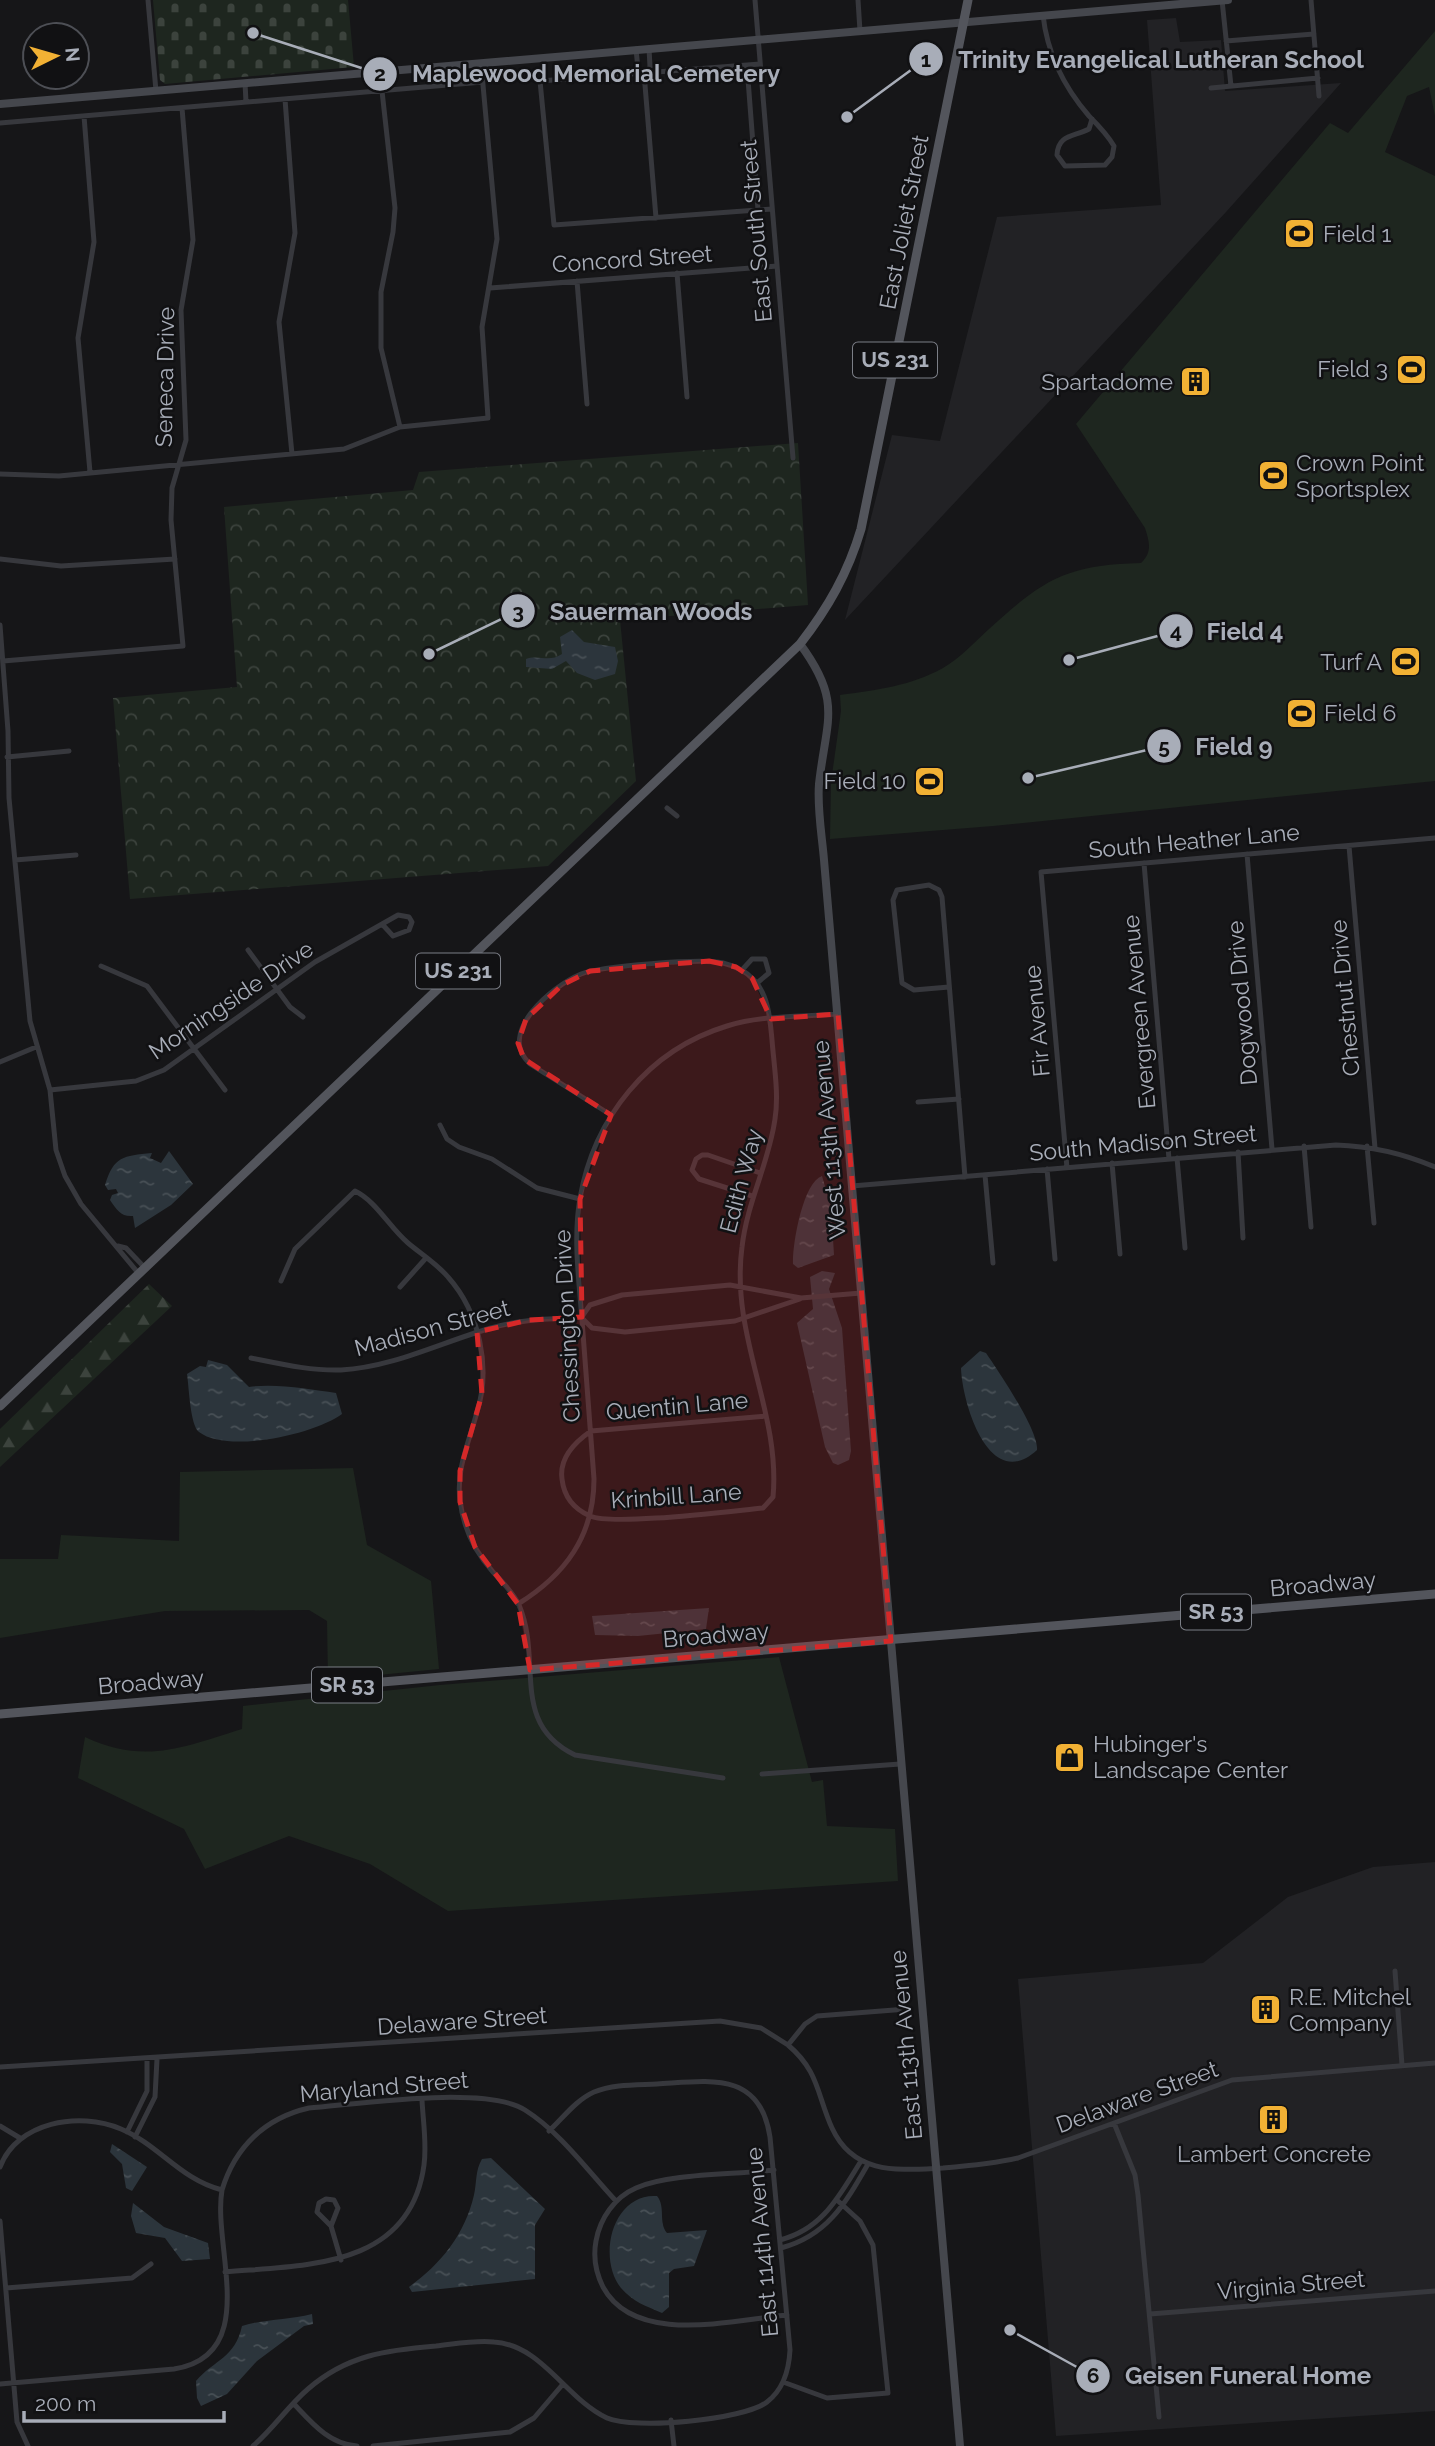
<svg xmlns="http://www.w3.org/2000/svg" width="1435" height="2446" viewBox="0 0 1435 2446" font-family="Raleway,sans-serif">
<style>
.built{fill:#222225}
.green{fill:#1e261f}
.forest{fill:url(#forest-firs)}
.cemetery{fill:url(#cemetery-stones)}
.park{fill:url(#park-crowns)}
.water{fill:url(#water-ripples)}
.lines{fill:none;stroke-linecap:round;stroke-linejoin:round}
.street{stroke:#37383d;stroke-width:5}
.secondary{stroke:#45474d;stroke-width:8}
.primary{stroke:#53555c;stroke-width:9}
.marked{fill:#d62828;fill-opacity:0.2;stroke:#d62828;stroke-width:5;stroke-dasharray:14 9;stroke-linejoin:round}
.labels{text-anchor:middle;stroke-width:5;stroke-linejoin:round;paint-order:stroke}
.shield{fill:#111113;stroke:#7b7e86;stroke-width:2}
.shield-label{font-size:21px;font-weight:bold;fill:#a8adb8}
.street-label{font-size:23px;fill:#a8adb8;stroke:#111113}
.poi-label{font-size:23px;fill:#a8adb8;stroke:#111113;text-anchor:start}
.leader{fill:none;stroke:#a8adb8;stroke-width:2.5}
.callout-dot{fill:#a8adb8;stroke:#111113;stroke-width:2.5}
.mark-label{font-size:21px;text-anchor:middle;font-weight:bold;fill:#111}
.callout-label{font-size:24px;text-anchor:middle;font-weight:bold;fill:#a8adb8;stroke:#111113;stroke-width:5;stroke-linejoin:round;paint-order:stroke}
</style>
<defs>
<pattern id="forest-firs" width="22" height="20" patternUnits="userSpaceOnUse" patternTransform="scale(1.75)"><rect width="22" height="20" fill="#1e261f"/><path d="M5 1l3.5 6h-7zM16 11l3.5 6h-7z" fill="#3c433d"/></pattern>
<pattern id="cemetery-stones" width="16" height="16" patternUnits="userSpaceOnUse" patternTransform="scale(1.75)"><rect width="16" height="16" fill="#1e261f"/><path d="M2 7V4a2 2 0 0 1 4 0v3zM10 15v-3a2 2 0 0 1 4 0v3z" fill="#3c433d"/></pattern>
<pattern id="park-crowns" width="20" height="18" patternUnits="userSpaceOnUse" patternTransform="scale(1.75)"><rect width="20" height="18" fill="#1e261f"/><path d="M2 6a3 3 0 1 1 6 0M12 15a3 3 0 1 1 6 0" fill="none" stroke="#3c433d"/></pattern>
<pattern id="water-ripples" width="26" height="14" patternUnits="userSpaceOnUse" patternTransform="scale(1.75)"><rect width="26" height="14" fill="#2c353c"/><path d="M2 4q2-2 4 0t4 0M15 11q2-2 4 0t4 0" fill="none" stroke="#485056"/></pattern>
</defs>
<rect width="100%" height="100%" fill="#161618"/>
<!-- built -->
<path class="built" d="M 1176,18 L 1180,42 L 1221,40 L 1225,91 L 1341,83 L 1226,212 L 845,620 L 892,435 L 940,441 L 997,217 L 1161,205 L 1147,20 Z
M 1435,1862 L 1435,2411 L 1056,2436 L 1018,1979 L 1203,1963 L 1288,1897 L 1373,1867 Z"/>
<!-- green -->
<path class="green" d="M 1435,31 L 1435,116 L 1429,87 L 1407,96 L 1385,152 L 1435,176 L 1435,781 L 993,826 L 830,839 L 831,782 L 841,711 L 840,695 C 876,690 911,686 943,668 C 960,658 974,643 989,629 C 1044,579 1066,565 1141,563 C 1153,552 1149,541 1145,528 L 1076,424 L 1330,123 L 1348,133 Z
M 353,1468 L 367,1545 L 431,1581 L 439,1669 L 328,1680 L 327,1621 L 309,1610 L 165,1611 L 0,1638 L 0,1559 L 58,1559 L 61,1535 L 179,1541 L 180,1472 Z
M 779,1657 L 812,1782 L 823,1780 L 827,1826 L 895,1829 L 898,1881 L 448,1911 L 370,1864 L 289,1836 L 205,1869 L 184,1829 L 78,1778 L 85,1737 C 145,1765 184,1747 242,1729 L 243,1706 L 440,1685 Z"/>
<!-- forest -->
<path class="forest" d="M 149,1284 L 172,1306 L 0,1467 L 0,1429 Z"/>
<!-- cemetery -->
<path class="cemetery" d="M 153,0 L 348,0 L 354,67 L 165,84 L 160,80 Z"/>
<!-- park -->
<path class="park" d="M 798,443 L 808,605 L 620,620 L 636,781 L 548,866 L 130,899 L 113,698 L 237,687 L 224,507 L 413,490 L 419,472 Z"/>
<!-- water -->
<path class="water" d="M 572,630 L 584,642 L 615,647 L 618,661 L 615,674 L 595,680 L 577,673 L 566,661 L 552,669 L 526,667 L 526,659 C 538,654 549,663 562,654 L 560,637 Z
M 169,1151 L 193,1184 L 171,1205 L 135,1228 L 133,1216 C 121,1217 117,1210 110,1200 L 112,1195 L 118,1193 L 116,1189 L 108,1190 L 105,1185 C 114,1156 123,1156 152,1153 L 150,1158 L 161,1163 Z
M 822,1176 L 831,1207 L 834,1255 L 798,1268 L 793,1264 C 792,1245 803,1182 822,1176 Z
M 822,1271 L 835,1273 L 829,1289 L 842,1328 L 851,1451 L 849,1460 L 838,1465 L 833,1463 L 825,1447 L 797,1323 L 813,1309 L 810,1277 Z
M 980,1351 L 986,1353 C 999,1372 1039,1431 1037,1450 C 989,1494 962,1402 961,1368 Z
M 208,1360 L 227,1365 L 249,1387 C 274,1383 310,1389 336,1393 L 342,1414 C 315,1434 228,1454 199,1432 C 190,1425 189,1386 187,1374 L 200,1366 L 206,1367 Z
M 709,1608 L 706,1629 L 638,1636 L 595,1635 L 592,1616 Z
M 112,2144 L 147,2167 L 132,2191 L 126,2188 L 122,2164 L 110,2152 Z
M 491,2158 L 545,2209 L 535,2225 L 535,2279 L 412,2292 L 409,2287 C 441,2264 465,2234 474,2195 C 477,2182 475,2171 482,2159 Z
M 657,2196 C 666,2207 658,2222 667,2233 L 707,2230 L 694,2266 L 674,2269 L 669,2273 L 669,2307 L 662,2313 C 646,2306 633,2302 621,2288 C 597,2258 612,2193 657,2196 Z
M 133,2203 L 164,2227 L 208,2243 L 210,2259 L 182,2261 L 165,2238 L 136,2233 L 131,2216 Z
M 312,2314 L 313,2324 L 304,2326 L 257,2361 L 227,2394 L 201,2406 L 197,2398 L 196,2381 C 214,2360 235,2358 242,2326 C 265,2319 288,2320 312,2314 Z"/>
<g class="lines">
<!-- street -->
<path class="street" d="M 148,0 L 156,91
M 755,0 L 793,458
M 858,0 L 860,31
M 1222,0 L 1231,86
M 1311,0 L 1319,96
M 1043,15 C 1047,52 1064,87 1089,116 C 1098,125 1107,134 1114,146 L 1112,157 L 1105,165 L 1065,166 L 1057,155 C 1058,134 1074,137 1089,129 L 1092,119
M 1226,41 L 1314,34
M 636,49 L 638,69 L 644,73 L 656,218
M 760,64 L 540,81 L 554,225 L 772,209
M 747,66 L 758,210
M 644,73 L 650,67 L 649,48
M 245,83 L 246,102
M 1211,88 L 1318,78
M 382,91 L 395,208 L 393,232 L 381,292 L 381,348 L 400,427
M 285,99 L 295,233 L 279,322 L 292,454
M 84,116 L 94,242 L 78,338 L 90,472
M 0,123 L 483,82
M 677,273 L 687,397
M 577,281 L 587,404
M 490,288 L 777,266
M 0,474 L 59,476 L 344,449 L 400,427 L 488,418 L 482,327 L 497,239 L 481,63
M 0,559 L 61,566 L 175,559
M 0,625 L 8,731 L 9,798 L 30,1021 L 50,1090 L 56,1150 L 65,1176 L 81,1204 L 139,1274
M 3,661 L 183,646 L 171,520 L 172,488 L 186,440 L 181,310 L 193,240 L 182,108
M 7,757 L 69,751
M 667,808 L 677,816
M 1349,846 L 1375,1148
M 1247,854 L 1272,1149
M 15,860 L 76,855
M 1144,863 L 1169,1159
M 248,950 L 290,1007 L 303,1017
M 101,966 L 147,986 L 225,1090
M 742,970 L 752,959 L 765,959 L 769,973 L 757,983
M 949,987 L 914,990 L 902,983 L 893,900 L 897,890 L 929,885 L 939,890 L 942,897 L 965,1177
M 0,1062 L 36,1047
M 50,1090 L 136,1081 L 164,1070 L 315,962 L 398,915 L 409,917 L 412,922 L 409,930 L 393,936 L 382,924
M 918,1102 L 959,1099
M 611,1115 L 530,1064 C 496,1033 552,986 581,974 C 601,966 701,958 723,963 C 735,966 746,971 754,980 C 769,996 770,1020 772,1040 C 774,1066 779,1094 775,1119 C 769,1163 747,1202 742,1247 C 730,1336 781,1412 773,1497 L 763,1508 C 731,1511 613,1526 590,1516 C 574,1509 564,1497 562,1479 C 559,1458 575,1442 591,1431 L 766,1416
M 440,1125 L 447,1139 L 459,1147 L 492,1159 L 537,1188 L 580,1199
M 1304,1146 L 1311,1227
M 1367,1146 L 1374,1223
M 1238,1152 L 1243,1238
M 1177,1158 L 1185,1248
M 1112,1163 L 1120,1254
M 1067,1168 L 1041,872 L 1435,838
M 1047,1169 L 1055,1259
M 985,1175 L 993,1263
M 852,1186 L 1336,1145 C 1372,1146 1402,1153 1435,1167
M 752,1196 L 699,1179 L 692,1170 L 696,1159 L 702,1155 L 708,1155 L 760,1173
M 118,1246 L 126,1248 L 145,1268
M 281,1281 L 295,1249 L 355,1191 C 376,1201 390,1228 408,1243 C 421,1254 437,1264 448,1277 C 480,1313 491,1368 477,1412 C 469,1442 456,1469 460,1500 C 463,1527 475,1552 493,1572 C 503,1583 513,1592 519,1605 C 543,1661 509,1723 575,1755 L 723,1778
M 400,1287 L 426,1258
M 583,1315 L 590,1305 L 622,1295 L 730,1285 L 801,1298 L 861,1293
M 584,1320 L 592,1328 L 625,1332 L 735,1321 L 800,1299
M 251,1358 C 281,1364 311,1371 341,1370 C 394,1367 442,1342 491,1328 C 521,1319 552,1319 582,1317
M 518,1604 C 565,1575 594,1536 594,1479 C 590,1426 586,1373 582,1320 C 579,1280 573,1238 580,1198 C 594,1118 648,1050 727,1026 C 762,1015 802,1017 838,1014
M 762,1774 L 900,1764
M 1395,1971 L 1402,2065
M 788,2045 C 819,2071 817,2095 832,2128 C 854,2176 900,2170 943,2168 C 968,2166 993,2164 1018,2158 L 1232,2080 L 1435,2063
M 0,2067 L 720,2021 L 761,2028 L 788,2045 L 805,2024 L 817,2016 L 907,2009
M 1114,2123 L 1135,2175 L 1138,2195 L 1159,2417
M 0,2126 L 20,2138
M 127,2132 L 147,2091 L 147,2059
M 135,2137 L 155,2097 L 157,2059
M 0,2167 C 17,2122 79,2111 121,2129 C 159,2145 181,2180 222,2190 C 235,2147 265,2118 309,2108 C 359,2104 486,2085 525,2110 C 560,2132 588,2171 616,2201
M 774,2170 C 735,2175 670,2173 636,2188 C 615,2197 600,2218 596,2241 C 593,2257 596,2273 603,2287 C 635,2346 732,2320 787,2315
M 0,2221 L 17,2422 L 28,2446
M 331,2226 L 338,2208 L 334,2200 L 326,2199 L 319,2203 L 317,2212 L 331,2226 L 341,2260
M 780,2240 C 823,2229 839,2196 861,2161
M 781,2248 C 827,2236 845,2204 868,2164
M 225,2272 C 305,2265 410,2269 424,2165 C 427,2144 423,2121 422,2100
M 6,2288 L 132,2278 L 151,2264
M 1150,2314 L 1435,2291
M 783,2382 L 827,2398 L 888,2393 L 873,2245 L 860,2221 L 838,2201
M 0,2384 L 174,2369 C 262,2355 212,2247 222,2190
M 294,2404 C 312,2423 329,2444 357,2446
M 671,2420 L 674,2446
M 253,2446 C 273,2429 288,2406 308,2389 C 347,2355 387,2350 436,2346 C 455,2344 475,2340 494,2342 C 542,2345 566,2399 607,2418 C 634,2430 744,2420 767,2402 C 784,2389 789,2370 790,2350 L 770,2137 C 760,2070 708,2081 657,2084 C 636,2085 613,2084 594,2092 C 576,2100 563,2118 549,2131
M 373,2446 L 510,2432 L 534,2418 L 563,2384"/>
<!-- secondary -->
<path class="secondary" d="M 0,104 L 1228,0
M 800,644 C 843,702 826,720 819,784 C 817,808 822,836 824,860 L 960,2446"/>
<!-- primary -->
<path class="primary" d="M 0,1406 L 800,644 C 828,608 848,573 861,529 L 968,0
M 0,1714 L 1435,1594"/>
</g>
<!-- marked area -->
<path class="marked" d="M 709,961 L 736,967 L 752,978 L 771,1019 L 838,1014 L 891,1641 L 530,1670 L 518,1604 L 475,1547 L 460,1502 L 460,1471 L 482,1394 L 477,1332 L 529,1320 L 582,1317 L 580,1199 L 611,1115 L 524,1059 L 518,1043 L 526,1019 L 562,985 L 590,971 Z"/>
<!-- icons -->
<defs>
<symbol id="stadium-square" viewBox="-11 -11 22 22"><rect x="-9" y="-9" width="18" height="18" rx="4" fill="#f2b134" stroke="#111113"/><path d="M0-5a6.5 5 0 1 0 0 10a6.5 5 0 1 0 0-10ZM-3.5-1.8h7v3.6h-7Z" fill="#111"/></symbol>
<symbol id="building-square" viewBox="-11 -11 22 22"><rect x="-9" y="-9" width="18" height="18" rx="4" fill="#f2b134" stroke="#111113"/><path d="M-4-6H4V6H1V3H-1V6H-4ZM-2.5-4.3h1.7v1.8h-1.7ZM.8-4.3h1.7v1.8H.8ZM-2.5-1h1.7V.8h-1.7ZM.8-1h1.7V.8H.8Z" fill="#111"/></symbol>
<symbol id="shop-square" viewBox="-11 -11 22 22"><rect x="-9" y="-9" width="18" height="18" rx="4" fill="#f2b134" stroke="#111113"/><path d="M-5-2.5h2.3a2.7 3.5 0 0 1 5.4 0H5L5.5 6h-11ZM-1.5-2.5h3a1.5 2.3 0 0 0-3 0Z" fill="#111"/></symbol>
</defs>
<g fill-rule="evenodd">
<use href="#stadium-square" x="1282" y="216" width="35" height="35"/>
<use href="#stadium-square" x="1394" y="352" width="35" height="35"/>
<use href="#building-square" x="1178" y="364" width="35" height="35"/>
<use href="#stadium-square" x="1256" y="458" width="35" height="35"/>
<use href="#stadium-square" x="1388" y="644" width="35" height="35"/>
<use href="#stadium-square" x="1284" y="696" width="35" height="35"/>
<use href="#stadium-square" x="912" y="764" width="35" height="35"/>
<use href="#shop-square" x="1052" y="1740" width="35" height="35"/>
<use href="#building-square" x="1248" y="1992" width="35" height="35"/>
<use href="#building-square" x="1256" y="2102" width="35" height="35"/>
</g>
<g class="labels">
<!-- shield labels -->
<g class="shield">
<rect x="853" y="342.5" width="84" height="35" rx="5"/>
<rect x="416" y="953.5" width="84" height="35" rx="5"/>
<rect x="1181" y="1594.5" width="70" height="35" rx="5"/>
<rect x="312" y="1667.5" width="70" height="35" rx="5"/>
</g>
<g class="shield-label">
<text x="895" y="367">US 231</text>
<text x="458" y="978">US 231</text>
<text x="1216" y="1619">SR 53</text>
<text x="347" y="1692">SR 53</text>
</g>
<!-- street labels -->
<g class="street-label">
<text transform="translate(904 222) rotate(-79)" y="8">East Joliet Street</text>
<text transform="translate(756 231) rotate(-95)" y="8">East South Street</text>
<text transform="translate(632 259) rotate(-4)" y="8">Concord Street</text>
<text transform="translate(165 377) rotate(-89)" y="8">Seneca Drive</text>
<text transform="translate(1194 841) rotate(-5)" y="8">South Heather Lane</text>
<text transform="translate(1345 998) rotate(-95)" y="8">Chestnut Drive</text>
<text transform="translate(231 1000) rotate(-34)" y="8">Morningside Drive</text>
<text transform="translate(1242 1003) rotate(-95)" y="8">Dogwood Drive</text>
<text transform="translate(1139 1012) rotate(-95)" y="8">Evergreen Avenue</text>
<text transform="translate(1037 1021) rotate(-95)" y="8">Fir Avenue</text>
<text transform="translate(829 1140) rotate(-95)" y="8">West 113th Avenue</text>
<text transform="translate(1143 1143) rotate(-5)" y="8">South Madison Street</text>
<text transform="translate(741 1181) rotate(-75)" y="8">Edith Way</text>
<text transform="translate(567 1326) rotate(-93)" y="8">Chessington Drive</text>
<text transform="translate(432 1328) rotate(-15)" y="8">Madison Street</text>
<text transform="translate(677 1406) rotate(-5)" y="8">Quentin Lane</text>
<text transform="translate(676 1496) rotate(-4)" y="8">Krinbill Lane</text>
<text transform="translate(1323 1584) rotate(-5)" y="8">Broadway</text>
<text transform="translate(716 1635) rotate(-5)" y="8">Broadway</text>
<text transform="translate(151 1682) rotate(-5)" y="8">Broadway</text>
<text transform="translate(462 2021) rotate(-4)" y="8">Delaware Street</text>
<text transform="translate(906 2045) rotate(-95)" y="8">East 113th Avenue</text>
<text transform="translate(384 2087) rotate(-5)" y="8">Maryland Street</text>
<text transform="translate(1137 2097) rotate(-20)" y="8">Delaware Street</text>
<text transform="translate(762 2242) rotate(-95)" y="8">East 114th Avenue</text>
<text transform="translate(1291 2285) rotate(-5)" y="8">Virginia Street</text>
</g>
<!-- poi labels -->
<g class="poi-label">
<text x="1323" y="242">Field 1</text>
<text x="1388" y="377" text-anchor="end">Field 3</text>
<text x="1173" y="390" text-anchor="end">Spartadome</text>
<text x="1296" y="471">Crown Point<tspan x="1296" dy="26">Sportsplex</tspan></text>
<text x="1382" y="670" text-anchor="end">Turf A</text>
<text x="1324" y="721">Field 6</text>
<text x="906" y="789" text-anchor="end">Field 10</text>
<text x="1093" y="1752">Hubinger's<tspan x="1093" dy="26">Landscape Center</tspan></text>
<text x="1289" y="2005">R.E. Mitchel<tspan x="1289" dy="26">Company</tspan></text>
<text x="1274" y="2162" text-anchor="middle">Lambert Concrete</text>
</g>
</g>
<!-- callouts -->
<path class="leader" d="M847 117L926 59M253 33L380 74M429 654L518 611M1069 660L1176 631M1028 778L1164 746M1010 2330L1093 2376"/>
<g class="callout-dot">
<circle cx="847" cy="117" r="7"/>
<circle cx="253" cy="33" r="7"/>
<circle cx="429" cy="654" r="7"/>
<circle cx="1069" cy="660" r="7"/>
<circle cx="1028" cy="778" r="7"/>
<circle cx="1010" cy="2330" r="7"/>
<circle cx="926" cy="59" r="18"/>
<circle cx="380" cy="74" r="18"/>
<circle cx="518" cy="611" r="18"/>
<circle cx="1176" cy="631" r="18"/>
<circle cx="1164" cy="746" r="18"/>
<circle cx="1093" cy="2376" r="18"/>
</g>
<g class="mark-label">
<text x="926" y="67">1</text>
<text x="380" y="81">2</text>
<text x="518" y="619">3</text>
<text x="1176" y="638">4</text>
<text x="1164" y="754">5</text>
<text x="1093" y="2383">6</text>
</g>
<g class="callout-label">
<text x="1161" y="68">Trinity Evangelical Lutheran School</text>
<text x="596" y="82">Maplewood Memorial Cemetery</text>
<text x="651" y="620">Sauerman Woods</text>
<text x="1245" y="640">Field 4</text>
<text x="1234" y="755">Field 9</text>
<text x="1248" y="2384">Geisen Funeral Home</text>
</g>
<!-- north arrow -->
<g transform="translate(56 56) rotate(85)"><circle r="33" fill="#111113" stroke="#4d4f55" stroke-width="2"/>
<path d="M0-5L12 26L0 18L-12 26Z" fill="#f2b134"/>
<text y="-10" font-size="19" font-weight="bold" text-anchor="middle" fill="#a8adb8">N</text>
</g>
<!-- scale -->
<path d="M24 2411v10h200v-10" fill="none" stroke="#a8adb8" stroke-width="3.5"/>
<text x="35" y="2411" font-size="21" fill="#a8adb8" stroke="#111113" stroke-width="5" paint-order="stroke">200 m</text>
</svg>
